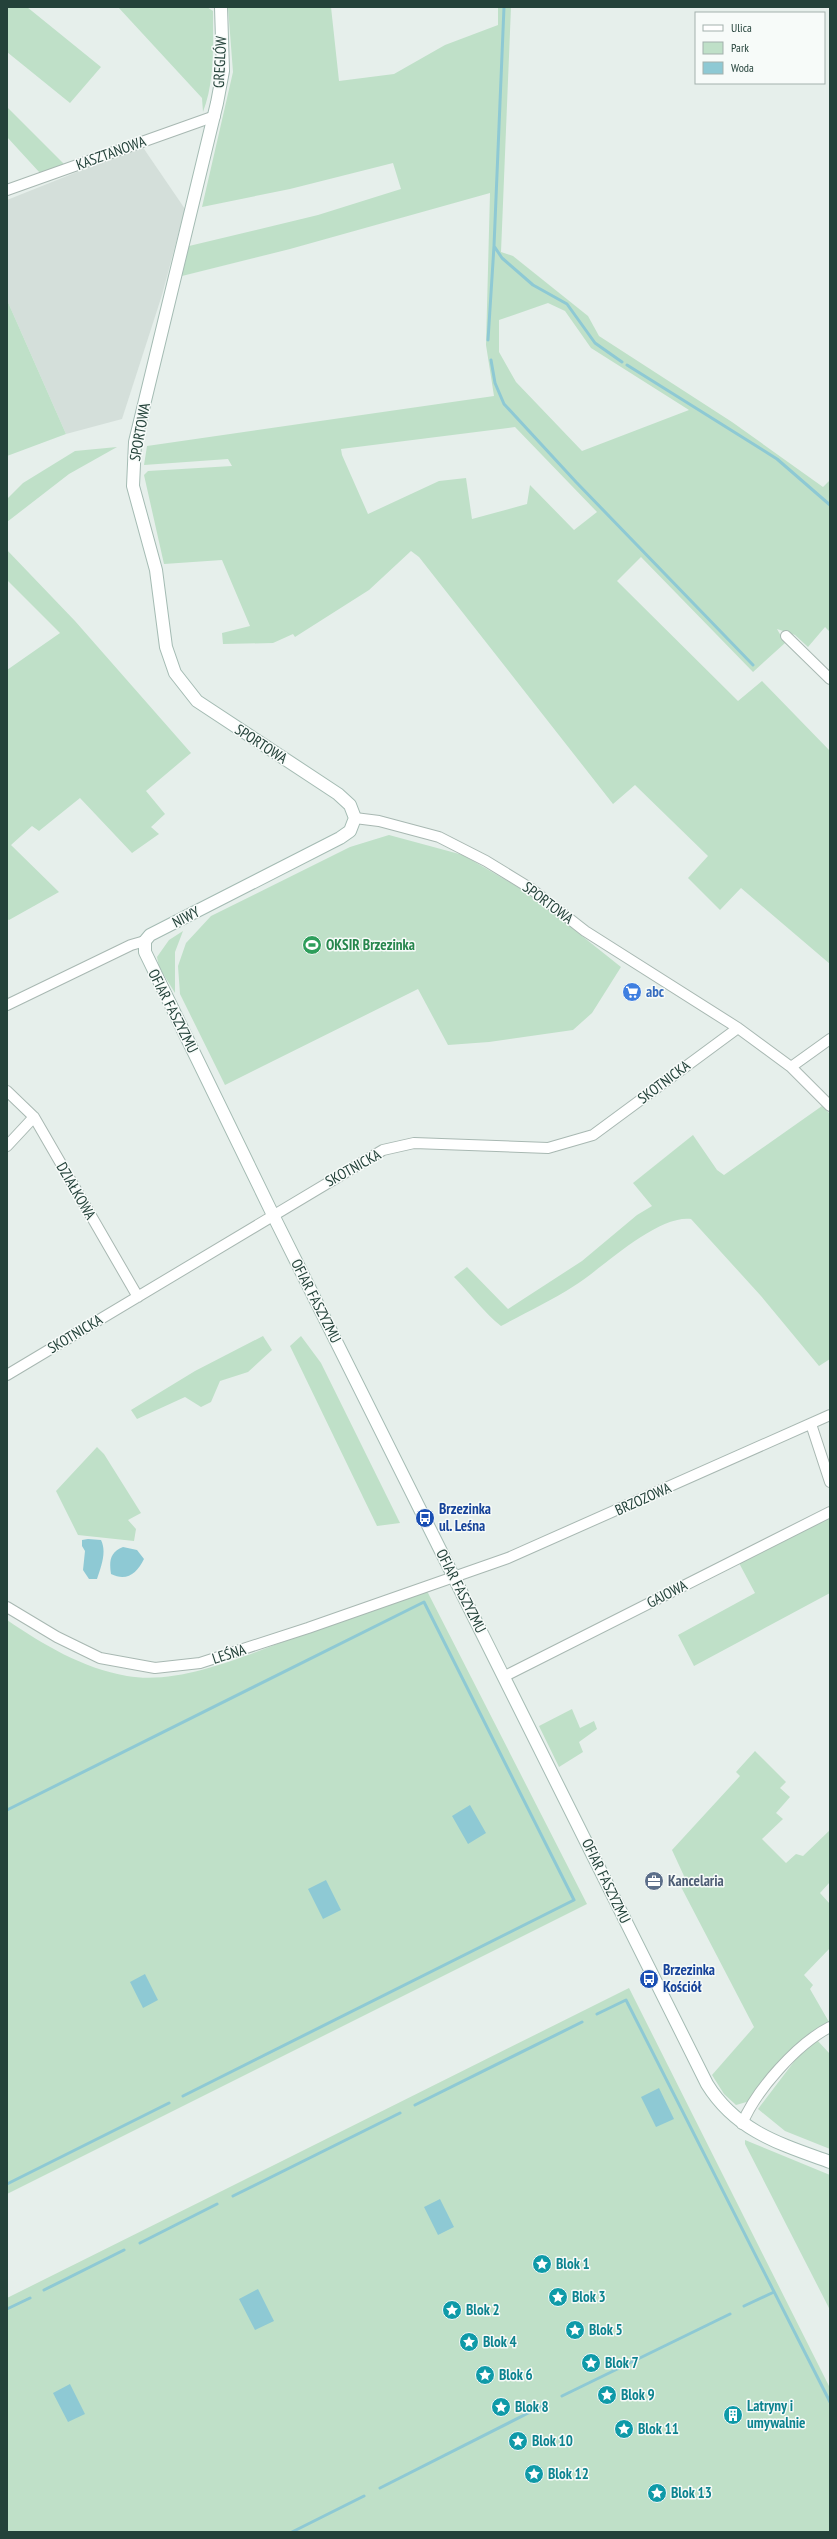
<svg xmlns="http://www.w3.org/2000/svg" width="837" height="2539" viewBox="0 0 837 2539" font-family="'PT Sans Narrow',sans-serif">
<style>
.built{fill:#d4dfda}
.green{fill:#bfe0c8;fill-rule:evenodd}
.water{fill:#8ec9d4}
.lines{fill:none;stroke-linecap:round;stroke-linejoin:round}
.stream{stroke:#8ec9d4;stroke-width:3}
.street-casing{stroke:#a8b8b2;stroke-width:12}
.secondary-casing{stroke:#a4bbb3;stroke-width:14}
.street{stroke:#fff;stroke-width:10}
.secondary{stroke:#fff;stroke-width:12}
.labels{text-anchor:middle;stroke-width:3;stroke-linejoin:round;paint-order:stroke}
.street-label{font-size:15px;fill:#24423a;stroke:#f7fbf9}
.leisure-label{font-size:15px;font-weight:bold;fill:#27864d;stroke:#f7fbf9;text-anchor:start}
.shop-label{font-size:15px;font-weight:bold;fill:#366cbe;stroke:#f7fbf9;text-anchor:start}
.transit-label{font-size:15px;font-weight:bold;fill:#164399;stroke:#f7fbf9;text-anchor:start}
.service-label{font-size:15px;font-weight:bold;fill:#4e5e75;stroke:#f7fbf9;text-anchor:start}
.culture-label{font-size:15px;font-weight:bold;fill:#0d838f;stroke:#f7fbf9;text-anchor:start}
</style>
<rect width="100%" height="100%" fill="#e6efeb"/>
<!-- built -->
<path class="built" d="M 142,146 L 185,209 L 162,295 L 122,419 L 66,434 L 7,300 L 7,200 Z"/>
<!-- green -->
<path class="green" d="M 7,7 L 27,7 L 101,67 L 70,103 L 7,52 Z
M 118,7 L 207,7 L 213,11 C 213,44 215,81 203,112 L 202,98 Z
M 228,7 L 331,7 L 339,81 L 394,74 L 445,45 L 498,25 L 498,7 L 511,7 L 501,252 L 513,256 L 588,316 L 599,336 L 732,422 L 823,487 L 830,480 L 830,632 L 825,627 L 808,647 L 795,635 L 777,629 L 785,643 L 753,672 L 641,557 L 617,581 L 738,701 L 762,681 L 830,751 L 830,964 L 741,888 L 720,910 L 688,878 L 708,856 L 635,785 L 613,804 L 419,557 L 411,551 L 369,590 L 295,637 L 293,634 L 273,643 L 223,644 L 222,633 L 250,626 L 222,560 L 164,564 L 144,475 L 148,471 L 232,466 L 228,459 L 144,465 L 147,446 L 494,396 L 486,345 L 490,193 L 290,249 L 182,276 L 189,246 L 318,215 L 401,189 L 393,163 L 290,189 L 202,207 L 233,72 ZM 548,303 L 565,311 L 591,348 L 689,410 L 582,451 L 516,382 L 499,352 L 499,320 ZM 515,427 L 597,512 L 574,530 L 530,485 L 527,504 L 472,519 L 466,478 L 439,481 L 368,514 L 342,455 L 341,449 Z
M 7,107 L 65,165 L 40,173 L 7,137 Z
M 7,300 L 66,434 L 7,456 Z
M 117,447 L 69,474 L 7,522 L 7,499 L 23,483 L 75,451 Z
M 7,550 L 75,621 L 191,753 L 146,791 L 165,814 L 151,827 L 159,834 L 132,853 L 80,798 L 39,831 L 32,826 L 11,845 L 59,892 L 9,920 L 7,919 L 7,670 L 60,633 L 7,580 Z
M 389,835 L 463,855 L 528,893 L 621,967 L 592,1013 L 573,1030 L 489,1042 L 448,1045 L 418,989 L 225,1085 L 180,994 L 178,966 L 186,943 L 211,916 L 350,847 Z
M 183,931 L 175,952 L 175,993 L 159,967 L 157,957 L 169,940 Z
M 822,1106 L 830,1114 L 830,1359 L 819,1366 L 761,1296 L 691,1219 C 656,1215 603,1268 574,1286 C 551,1301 525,1313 501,1326 C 486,1315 469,1292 454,1277 L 467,1267 L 508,1309 L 582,1261 L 637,1215 L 652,1206 L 633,1183 L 693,1135 L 717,1170 L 724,1175 Z
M 263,1336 L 272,1350 L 248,1372 L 220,1381 L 211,1402 L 201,1407 L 185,1397 L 137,1419 L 131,1410 L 195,1371 Z
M 301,1336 L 321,1363 L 400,1523 L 377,1526 L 290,1346 Z
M 97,1447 L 104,1454 L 141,1513 L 128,1520 L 136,1529 L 134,1541 L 78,1535 L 56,1491 Z
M 830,1518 L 830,1593 L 694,1666 L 678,1635 L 755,1593 L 739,1563 Z
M 427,1591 L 587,1904 L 7,2194 L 7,1620 C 44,1645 82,1668 127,1676 C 179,1685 242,1657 290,1639 C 336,1623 382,1607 427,1591 Z
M 572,1709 L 580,1728 L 594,1721 L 597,1729 L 579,1742 L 583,1752 L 559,1767 L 539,1726 Z
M 755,1751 L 786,1782 L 780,1788 L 790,1797 L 776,1813 L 783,1819 L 762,1839 L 786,1863 L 796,1854 L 803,1856 L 830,1830 L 830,1882 L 820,1893 L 830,1904 L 830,1948 L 804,1975 L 813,1985 L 810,1989 L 829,2022 L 750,2101 L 736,2105 L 724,2094 L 712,2075 L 754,2027 L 679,1883 L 684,1876 L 672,1850 L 740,1776 L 736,1772 Z
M 629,1988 L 830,2388 L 830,2532 L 7,2532 L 7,2298 Z
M 816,2039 L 830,2054 L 830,2149 L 785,2131 L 758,2109 L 796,2059 Z
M 745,2140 L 830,2175 L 830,2310 L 745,2144 Z"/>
<!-- water -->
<path class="water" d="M 88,1539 L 101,1540 C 107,1552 101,1567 97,1579 L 89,1579 L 83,1570 L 85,1551 L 82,1546 L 82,1540 Z
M 123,1547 L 137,1550 L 144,1559 C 137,1573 127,1582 111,1574 C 109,1561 110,1552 123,1547 Z
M 470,1805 L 486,1833 L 468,1844 L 452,1816 Z
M 326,1880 L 341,1910 L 323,1919 L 308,1889 Z
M 145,1974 L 158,2000 L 143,2008 L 130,1982 Z
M 659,2088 L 674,2119 L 656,2127 L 641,2097 Z
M 440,2199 L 454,2227 L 438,2235 L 424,2207 Z
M 258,2289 L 274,2321 L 255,2330 L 239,2299 Z
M 70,2384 L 85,2414 L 68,2422 L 53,2393 Z"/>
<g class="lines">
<!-- stream -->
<path class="stream" d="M 504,7 L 494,246 L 502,258 L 533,285 L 567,304 L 595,343 L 622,362
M 488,340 L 494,246
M 491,360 L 495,383 L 504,404 L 576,482 L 753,665
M 627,365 L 777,459 L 830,505
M 7,1810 L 424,1602 L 574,1900 L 183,2096
M 597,2014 L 626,2000 L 830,2402
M 415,2105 L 582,2022
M 7,2184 L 169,2103
M 233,2196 L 400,2113
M 140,2243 L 217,2204
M 44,2290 L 124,2250
M 744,2306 L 774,2292
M 7,2309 L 30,2298
M 562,2396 L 730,2314
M 380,2488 L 546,2404
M 292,2532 L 364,2496"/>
<defs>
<path id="street" d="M 7,190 L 215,116
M 786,636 L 830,679
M 355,818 L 379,821 L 439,837 L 486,861 L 530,888 L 585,931 L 738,1028 L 791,1067 L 830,1106
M 7,1005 L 131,945 L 145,941
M 791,1067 L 830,1039
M 7,1091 L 34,1117 L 138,1297
M 7,1146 L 34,1117
M 7,1375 L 383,1150 L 414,1143 L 548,1148 L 593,1135 L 738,1028
M 811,1424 L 830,1482
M 7,1607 L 57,1637 L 100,1658 L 155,1668 L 200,1663 L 308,1628 L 508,1558 L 830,1415
M 505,1676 L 830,1512
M 742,2124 C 756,2090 797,2044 830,2027"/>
<path id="secondary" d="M 221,7 L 223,71 L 217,103 L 135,442 L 133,486 L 156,570 L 166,647 L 175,673 L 197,701 L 338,794 L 350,805 L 355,818 L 350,831 L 340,838 L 150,935 L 145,941 L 145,952 L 273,1215 L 707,2084 C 736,2131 780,2144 830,2162"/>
</defs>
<!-- street casing -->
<use href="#street" class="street-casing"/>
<!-- secondary casing -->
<use href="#secondary" class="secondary-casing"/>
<!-- street -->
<use href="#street" class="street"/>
<!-- secondary -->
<use href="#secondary" class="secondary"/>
</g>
<!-- icons -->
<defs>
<symbol id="stadium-disc" viewBox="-11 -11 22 22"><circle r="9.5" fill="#2e9e5b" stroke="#f7fbf9"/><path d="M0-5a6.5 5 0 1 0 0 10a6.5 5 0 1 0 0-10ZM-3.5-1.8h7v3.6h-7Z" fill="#fff"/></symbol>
<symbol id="supermarket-disc" viewBox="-11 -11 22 22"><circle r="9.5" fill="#3f7fe0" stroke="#f7fbf9"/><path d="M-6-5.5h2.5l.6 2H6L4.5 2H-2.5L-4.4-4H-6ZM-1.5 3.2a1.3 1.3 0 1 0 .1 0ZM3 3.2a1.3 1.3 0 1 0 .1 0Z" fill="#fff"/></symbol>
<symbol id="bus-disc" viewBox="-11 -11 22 22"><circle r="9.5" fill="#1a4fb4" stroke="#f7fbf9"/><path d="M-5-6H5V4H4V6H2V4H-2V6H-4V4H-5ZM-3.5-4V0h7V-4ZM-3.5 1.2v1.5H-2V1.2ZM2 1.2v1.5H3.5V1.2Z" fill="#fff"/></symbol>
<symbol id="office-disc" viewBox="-11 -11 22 22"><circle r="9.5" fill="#5c6f8a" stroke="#f7fbf9"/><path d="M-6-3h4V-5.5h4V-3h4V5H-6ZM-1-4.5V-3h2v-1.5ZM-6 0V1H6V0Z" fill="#fff"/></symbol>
<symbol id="sight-disc" viewBox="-11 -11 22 22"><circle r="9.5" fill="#0f9aa8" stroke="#f7fbf9"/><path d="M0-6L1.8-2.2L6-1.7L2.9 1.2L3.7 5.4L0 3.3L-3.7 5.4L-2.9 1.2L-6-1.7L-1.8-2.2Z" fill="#fff"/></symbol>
<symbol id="building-disc" viewBox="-11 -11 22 22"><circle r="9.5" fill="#0f9aa8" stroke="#f7fbf9"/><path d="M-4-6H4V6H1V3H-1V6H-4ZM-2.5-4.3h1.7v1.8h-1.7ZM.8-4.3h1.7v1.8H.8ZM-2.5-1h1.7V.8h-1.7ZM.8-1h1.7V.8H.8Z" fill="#fff"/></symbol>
</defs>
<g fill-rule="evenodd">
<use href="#stadium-disc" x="301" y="934" width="22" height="22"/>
<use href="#supermarket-disc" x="621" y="981" width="22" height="22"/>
<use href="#bus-disc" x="414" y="1507" width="22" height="22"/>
<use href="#office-disc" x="643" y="1870" width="22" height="22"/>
<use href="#bus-disc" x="638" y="1968" width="22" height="22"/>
<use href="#sight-disc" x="531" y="2253" width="22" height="22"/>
<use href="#sight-disc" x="547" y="2286" width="22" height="22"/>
<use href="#sight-disc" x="441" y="2299" width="22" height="22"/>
<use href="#sight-disc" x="564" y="2319" width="22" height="22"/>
<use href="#sight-disc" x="458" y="2331" width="22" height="22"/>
<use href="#sight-disc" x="580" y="2352" width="22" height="22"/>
<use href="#sight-disc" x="474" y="2364" width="22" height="22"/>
<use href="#sight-disc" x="596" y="2384" width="22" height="22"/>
<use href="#sight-disc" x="490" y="2396" width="22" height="22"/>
<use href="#building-disc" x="722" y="2404" width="22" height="22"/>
<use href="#sight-disc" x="613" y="2418" width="22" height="22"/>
<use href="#sight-disc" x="507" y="2430" width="22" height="22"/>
<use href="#sight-disc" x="523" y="2463" width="22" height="22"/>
<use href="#sight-disc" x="646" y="2482" width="22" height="22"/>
</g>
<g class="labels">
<!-- street labels -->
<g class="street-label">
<text transform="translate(220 62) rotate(-87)" y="5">GREGLÓW</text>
<text transform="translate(111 153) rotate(-20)" y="5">KASZTANOWA</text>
<text transform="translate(140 432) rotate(-80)" y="5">SPORTOWA</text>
<text transform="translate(261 744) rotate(33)" y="5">SPORTOWA</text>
<text transform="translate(548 903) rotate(37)" y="5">SPORTOWA</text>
<text transform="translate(186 917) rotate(-27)" y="5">NIWY</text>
<text transform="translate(173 1011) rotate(63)" y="5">OFIAR FASZYZMU</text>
<text transform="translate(664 1082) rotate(-37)" y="5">SKOTNICKA</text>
<text transform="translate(353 1168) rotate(-29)" y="5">SKOTNICKA</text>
<text transform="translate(76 1191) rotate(60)" y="5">DZIAŁKOWA</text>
<text transform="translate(316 1301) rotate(63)" y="5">OFIAR FASZYZMU</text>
<text transform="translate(75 1334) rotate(-31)" y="5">SKOTNICKA</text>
<text transform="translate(643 1499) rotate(-24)" y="5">BRZOZOWA</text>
<text transform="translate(461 1591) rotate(63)" y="5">OFIAR FASZYZMU</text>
<text transform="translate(667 1594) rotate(-27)" y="5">GAJOWA</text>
<text transform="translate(229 1654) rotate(-18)" y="5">LEŚNA</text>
<text transform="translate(606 1881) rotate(64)" y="5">OFIAR FASZYZMU</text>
</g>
<!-- leisure labels -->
<g class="leisure-label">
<text x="326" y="950">OKSIR Brzezinka</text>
</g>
<!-- shop labels -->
<g class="shop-label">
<text x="646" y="997">abc</text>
</g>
<!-- transit labels -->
<g class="transit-label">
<text x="439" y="1514">Brzezinka<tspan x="439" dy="17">ul. Leśna</tspan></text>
<text x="663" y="1975">Brzezinka<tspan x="663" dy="17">Kościół</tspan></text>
</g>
<!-- service labels -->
<g class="service-label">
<text x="668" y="1886">Kancelaria</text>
</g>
<!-- culture labels -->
<g class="culture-label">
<text x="556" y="2269">Blok 1</text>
<text x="572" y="2302">Blok 3</text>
<text x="466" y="2315">Blok 2</text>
<text x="589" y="2335">Blok 5</text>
<text x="483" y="2347">Blok 4</text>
<text x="605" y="2368">Blok 7</text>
<text x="499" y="2380">Blok 6</text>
<text x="621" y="2400">Blok 9</text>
<text x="747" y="2411">Latryny i<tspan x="747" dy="17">umywalnie</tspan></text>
<text x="515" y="2412">Blok 8</text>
<text x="638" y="2434">Blok 11</text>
<text x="532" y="2446">Blok 10</text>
<text x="548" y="2479">Blok 12</text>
<text x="671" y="2498">Blok 13</text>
</g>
</g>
<!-- border -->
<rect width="837" height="2539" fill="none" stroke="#24423a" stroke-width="16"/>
<!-- legend -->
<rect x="695" y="12" width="130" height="72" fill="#f7fbf9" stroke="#a3b1ad"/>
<rect x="703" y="25" width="20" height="6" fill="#ffffff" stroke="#a3b1ad"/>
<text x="731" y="32" font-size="12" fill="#24423a">Ulica</text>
<rect x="703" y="42" width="20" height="12" fill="#bfe0c8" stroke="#a3b1ad"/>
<text x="731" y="52" font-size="12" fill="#24423a">Park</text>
<rect x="703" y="62" width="20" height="12" fill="#8ec9d4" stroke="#a3b1ad"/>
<text x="731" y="72" font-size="12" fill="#24423a">Woda</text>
</svg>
